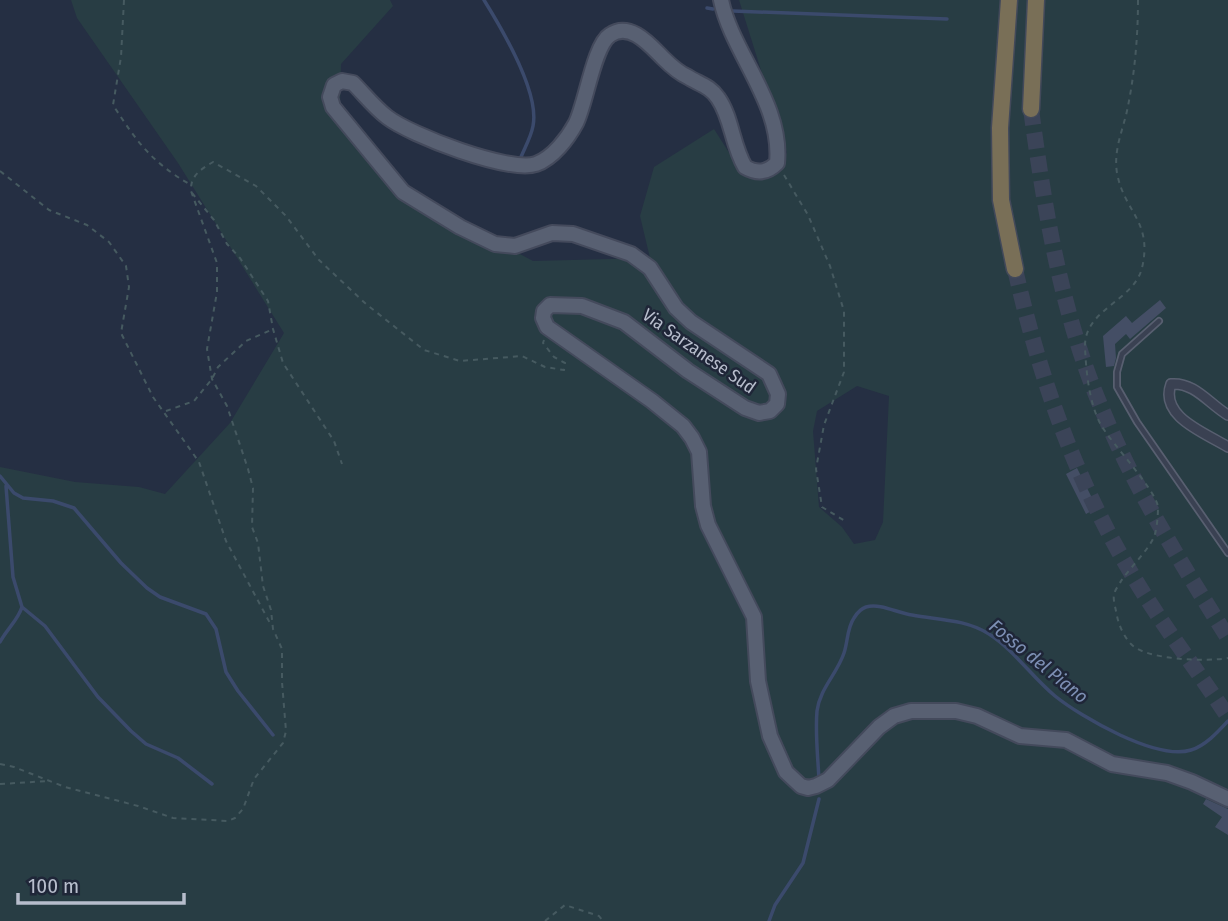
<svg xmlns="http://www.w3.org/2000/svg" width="1228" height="921" viewBox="0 0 1228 921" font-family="'Fira Sans Condensed',sans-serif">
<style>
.green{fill:#283d44;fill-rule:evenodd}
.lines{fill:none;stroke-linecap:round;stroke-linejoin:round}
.stream{stroke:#3b4a6c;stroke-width:3.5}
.building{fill:#444e65}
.highway-tunnel{stroke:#3b4458;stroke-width:16;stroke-dasharray:16 8;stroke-linecap:butt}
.lane-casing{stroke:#585f70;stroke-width:8}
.street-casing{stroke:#585f70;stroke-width:12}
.primary-casing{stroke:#444a5c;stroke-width:18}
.highway-casing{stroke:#42495a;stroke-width:19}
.path{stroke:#465a60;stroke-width:2;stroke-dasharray:5 5;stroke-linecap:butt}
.lane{stroke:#3a4152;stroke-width:4.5}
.street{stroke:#3a4152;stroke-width:9}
.primary{stroke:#586072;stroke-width:14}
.highway{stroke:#796f57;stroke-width:16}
.labels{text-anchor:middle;stroke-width:5;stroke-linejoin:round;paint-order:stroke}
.street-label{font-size:18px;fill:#b7bdcc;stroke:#1f2638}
.water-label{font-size:19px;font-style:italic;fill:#7d8fb4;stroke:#1f2638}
</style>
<rect width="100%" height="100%" fill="#252f43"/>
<!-- green -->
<path class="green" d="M 71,0 L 390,0 L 393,6 L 341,64 L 340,112 L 403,192 L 533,261 L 650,258 L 640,216 L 654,167 L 714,129 L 742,173 L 768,178 L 787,153 L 739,0 L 1228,0 L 1228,921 L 0,921 L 0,467 L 75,482 L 139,487 L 165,494 L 230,423 L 284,333 L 178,163 L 77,18 ZM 857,386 L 889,396 L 883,522 L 875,540 L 854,544 L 842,527 L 819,507 L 813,431 L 817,411 Z"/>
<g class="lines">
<!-- stream -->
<path class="stream" d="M 484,0 C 502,29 540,92 533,126 C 531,137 525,147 521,157
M 707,8 L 713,9
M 733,11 L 947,19
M 0,476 L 14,493 L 23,498 L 53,501 L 74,508 L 121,563 L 147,588 L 160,597 L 206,614 L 216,629 L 226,672 L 238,691 L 273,735
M 6,486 L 13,577 L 22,607 L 45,626 L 98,697 L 131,731 L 146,744 L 178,758 L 212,784
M 0,642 C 7,629 18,620 22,607
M 819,780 C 818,758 815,733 817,711 C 820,688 837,674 844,653 C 848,641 847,628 854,618 C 857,613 860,609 866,607 C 881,603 897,613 912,615 C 938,620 965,619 989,634 C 1014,650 1032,677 1055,696 C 1081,717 1157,761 1191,750 C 1205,746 1218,732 1228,721
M 769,921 L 775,905 L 803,863 L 819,799"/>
</g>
<!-- building -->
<path class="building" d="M 1160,300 L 1166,308 L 1130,339 L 1126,334 L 1115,344 L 1116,358 L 1114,366 L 1106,367 L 1103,336 L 1126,316 L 1132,323 Z
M 1077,468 L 1097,508 L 1086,514 L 1066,474 Z
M 1206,799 L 1228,809 L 1228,835 L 1215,827 L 1222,817 L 1203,804 Z"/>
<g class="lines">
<!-- highway-tunnel -->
<path class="highway-tunnel" d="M 1031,109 C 1045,213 1062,318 1104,414 C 1137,493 1183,566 1228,638
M 1015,269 C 1039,375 1074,477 1130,571 C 1159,621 1196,668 1228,717"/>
<defs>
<path id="lane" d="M 1159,321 L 1122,354 L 1117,372 L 1117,387 L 1137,422 L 1228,553"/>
<path id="street" d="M 1228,415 C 1209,404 1195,382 1171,384 C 1159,417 1206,433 1228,447"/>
<path id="primary" d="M 721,0 C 732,53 783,104 777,163 C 767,173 757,174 745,167 C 732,145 732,118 718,98 C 710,86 699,84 688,77 C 679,73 670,65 663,58 C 650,45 630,21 610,35 C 594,45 586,103 576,123 C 568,138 553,158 536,164 C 509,173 410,135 387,117 C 374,107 364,94 353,83 L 342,81 L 334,85 L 330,97 L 333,107 L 403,192 L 460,227 L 495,244 L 515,246 L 552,233 L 573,234 L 631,254 L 650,268 L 676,308 L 691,322 L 769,374 L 778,394 L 777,404 L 770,411 L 759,413 L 745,408 L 688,371 L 624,322 L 582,306 L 550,305 L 544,311 L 543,318 L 547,327 L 652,401 L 683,426 L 692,438 L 699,452 L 703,506 L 708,525 L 754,617 L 758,681 L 770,736 L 786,772 L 801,786 L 808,788 L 816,786 L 828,780 L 879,727 L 894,716 L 911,711 L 956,711 L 977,716 L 1020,736 L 1066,740 L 1112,764 L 1167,773 L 1192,782 L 1228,799"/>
<path id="highway" d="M 1009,0 L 1000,128 L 1001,200 L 1015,269
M 1031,109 L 1036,0"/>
</defs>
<!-- lane casing -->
<use href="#lane" class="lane-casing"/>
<!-- street casing -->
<use href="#street" class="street-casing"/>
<!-- primary casing -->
<use href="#primary" class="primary-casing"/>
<!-- highway casing -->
<use href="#highway" class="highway-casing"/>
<!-- path -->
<path class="path" d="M 124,0 L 121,57 L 113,105 C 137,142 151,162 191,185
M 1138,0 C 1138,35 1135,71 1128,106 C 1124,128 1113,149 1117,173 C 1124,212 1153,221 1142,268 C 1134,301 1084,309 1085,347 C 1086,371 1089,403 1101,425 C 1112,444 1156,490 1158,507 C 1158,515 1157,532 1153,539 C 1147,551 1130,568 1121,581 C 1119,585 1114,591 1114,595 C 1113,599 1115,606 1116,611 C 1118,623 1122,634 1131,644 C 1145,660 1208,662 1228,658
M 0,171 L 49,210 L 87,225 L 109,242 L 126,266 L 129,287 L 121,333 L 153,397 L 199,462 L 226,541 L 271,625
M 784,175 L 808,215 L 830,266 L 844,311 L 844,372 L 824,425 L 816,469 L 822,507 L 845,521
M 192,193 L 214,220 L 227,244 L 240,258 L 268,301 L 273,329 L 283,363 L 334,441 L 342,464
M 166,411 L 194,401 L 212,379 L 218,367 L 246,341 L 271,330
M 0,764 L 14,767 L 65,787 L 138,806 L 173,818 L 228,821 L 235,818 L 243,809 L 254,779 L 283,743 L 286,731 L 282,682 L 282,649 L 273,629 L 271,610 L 263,586 L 258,543 L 252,527 L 253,488 L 248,469 L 227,406 L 212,379 L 207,349 L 217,292 L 217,263 L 191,191 C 190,176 201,169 213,162 L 256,186 L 286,216 L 319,260 L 366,304 L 424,350 L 460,361 L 522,356 L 545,367 L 564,370 L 565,363 L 554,357 L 543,343 L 544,340
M 0,784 L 49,781
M 545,921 L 565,905 L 599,916 L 603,921"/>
<!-- lane -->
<use href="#lane" class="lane"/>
<!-- street -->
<use href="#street" class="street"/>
<!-- primary -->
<use href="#primary" class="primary"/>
<!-- highway -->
<use href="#highway" class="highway"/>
</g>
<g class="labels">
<!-- street labels -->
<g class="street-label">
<text transform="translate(699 351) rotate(35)" y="6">Via Sarzanese Sud</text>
</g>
<!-- water labels -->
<g class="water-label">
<text transform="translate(1039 661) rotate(39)" y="7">Fosso del Piano</text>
</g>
</g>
<!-- scale -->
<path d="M18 893v10h166v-10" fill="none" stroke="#b7bdcc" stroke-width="3.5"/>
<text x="28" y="893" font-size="21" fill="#b7bdcc" stroke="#1f2638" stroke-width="5" paint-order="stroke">100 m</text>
</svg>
